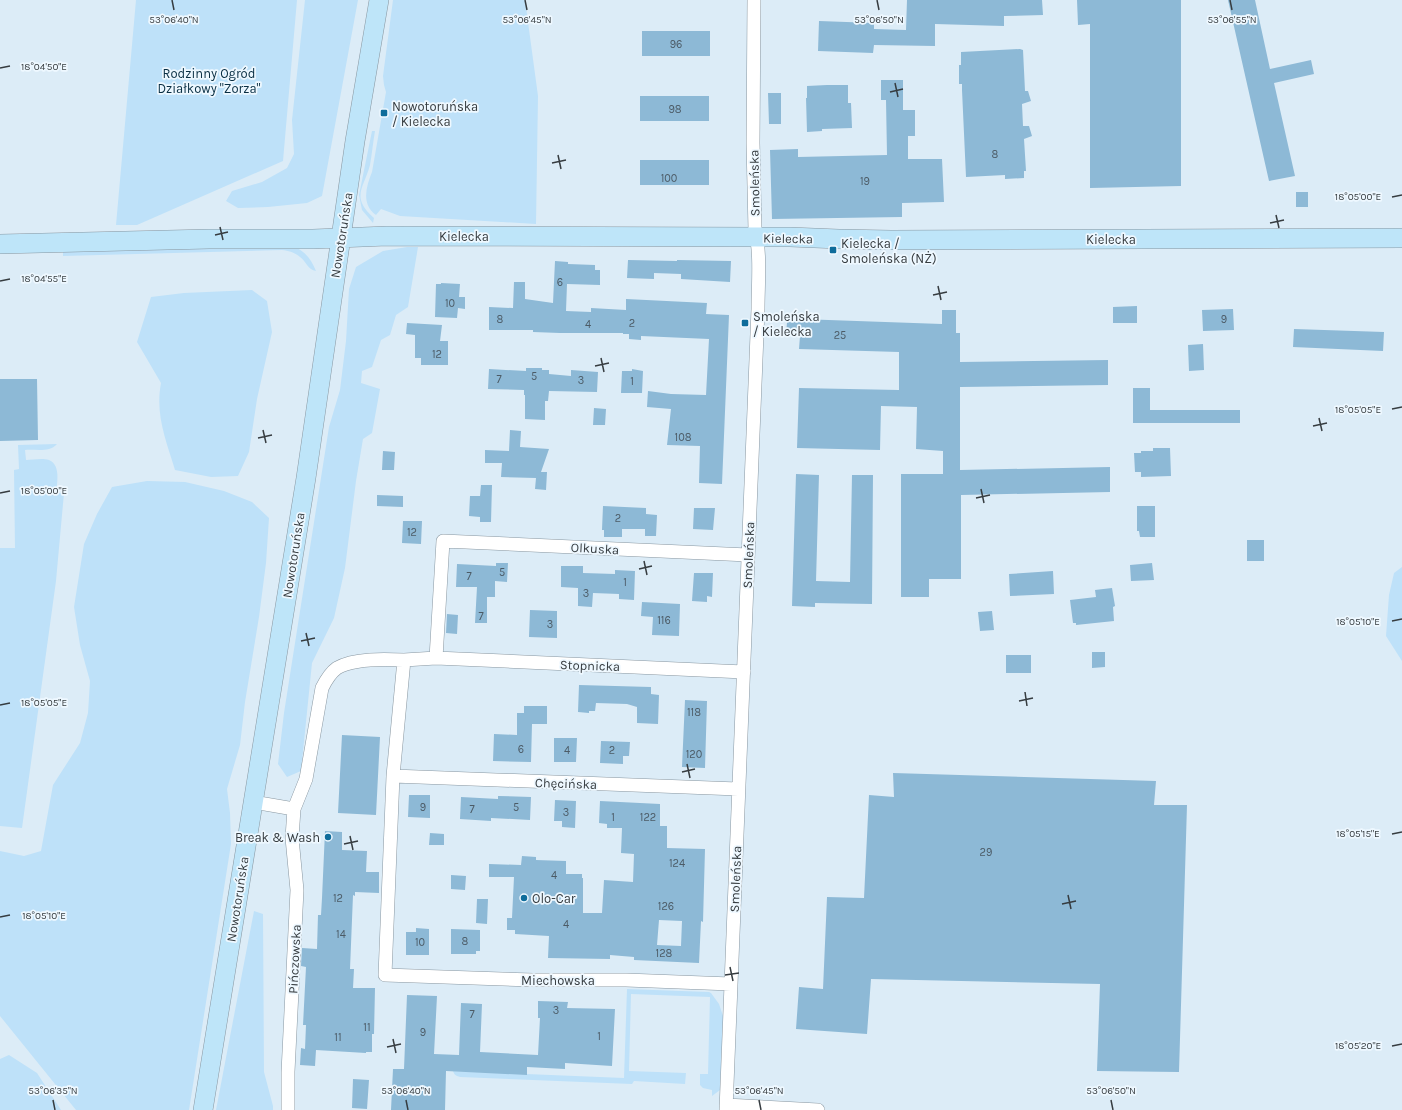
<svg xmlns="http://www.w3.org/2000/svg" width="1402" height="1110" viewBox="0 0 1402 1110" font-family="Karla,sans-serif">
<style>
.green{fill:#bee1f9}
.building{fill:#8db9d6;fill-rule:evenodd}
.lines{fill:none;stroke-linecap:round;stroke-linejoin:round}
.street-casing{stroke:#8997a1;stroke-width:14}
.secondary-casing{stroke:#8997a1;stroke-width:20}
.street{stroke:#fff;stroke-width:13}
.secondary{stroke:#bee5f9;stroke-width:19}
.ticks{fill:none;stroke:#363c40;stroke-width:1.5}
.poi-dot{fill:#0e6c9b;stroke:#eef8ff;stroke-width:1.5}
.labels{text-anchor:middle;stroke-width:3.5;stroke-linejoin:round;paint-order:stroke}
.number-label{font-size:11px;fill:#4c5b66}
.park-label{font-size:13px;fill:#082e43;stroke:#eef8ff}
.poi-label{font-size:13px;fill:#363c40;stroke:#eef8ff;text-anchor:start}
.street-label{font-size:13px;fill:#363c40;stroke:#eef8ff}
.ticks-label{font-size:10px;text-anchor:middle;fill:#363c40;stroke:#eef8ff;stroke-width:3.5;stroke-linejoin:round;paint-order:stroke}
</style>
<rect width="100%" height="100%" fill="#dcecf7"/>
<!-- green -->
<path class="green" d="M 136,0 L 297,0 L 283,161 L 137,225 L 116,225 Z
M 305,0 L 358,0 L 322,196 L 307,203 L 268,207 L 238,208 L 226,201 L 232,191 L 262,182 L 287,168 L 294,154 L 292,120 Z
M 393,0 L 525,0 L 538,96 L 536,224 L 400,216 L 381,209 L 376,215 C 361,204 366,187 372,172 L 386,92 L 384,85 L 383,76 Z
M 372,131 L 375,131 C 373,142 372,154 370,165 C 364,188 350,197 374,218 L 373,223 L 362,210 L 359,195 Z
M 293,246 C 305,251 311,259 316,271 C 308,270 306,261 300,257 C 294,252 289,251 282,250 L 63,256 L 63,251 Z
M 407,247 L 418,247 L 408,307 L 396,315 L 390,335 L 381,340 L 372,367 L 362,371 L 361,383 L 380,389 L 372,433 L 363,439 L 356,481 L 345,568 L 334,618 L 312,663 L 301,771 L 287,777 L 278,764 L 284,713 L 329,427 L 340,390 L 346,341 L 349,289 L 356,267 L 383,251 Z
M 252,290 L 267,301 L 272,332 L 257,399 L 249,452 L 238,476 L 211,477 L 175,470 C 166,440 155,415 161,383 L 137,342 L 151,297 L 184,293 Z
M 57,444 C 49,453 36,449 25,450 L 26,460 C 32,460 42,458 49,460 C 61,465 57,483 56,493 L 64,493 L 56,581 L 22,828 L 0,826 L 0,548 L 15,548 L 14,470 L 19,469 L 18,445 Z
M 147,481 L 185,482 L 224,491 L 252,502 L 269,518 L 266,563 L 259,617 L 245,702 L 240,745 L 227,789 L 230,813 L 231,844 L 189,1110 L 76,1110 L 0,1016 L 0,851 L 24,856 L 41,851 L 53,785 L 80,743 L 88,713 L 90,681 L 80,645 L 74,607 L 84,544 L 97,514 L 112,487 Z
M 1402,567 L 1402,661 L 1386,636 L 1389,595 L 1394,573 Z
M 254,911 L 263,914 L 264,1072 L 273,1106 L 273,1110 L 216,1110 Z
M 627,989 L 709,992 L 711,993 L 719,1004 L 723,1016 L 720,1090 L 712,1096 L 712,1090 L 703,1088 L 700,1085 L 700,1074 L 708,1074 L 710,997 L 631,994 L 629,1071 L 686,1073 L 685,1084 L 634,1081 L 632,1084 L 460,1077 C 457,1076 454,1075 453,1071 L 624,1078 Z
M 9,1055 L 37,1073 L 61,1110 L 0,1110 L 0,1059 Z"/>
<!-- building -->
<path class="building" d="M 907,0 L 1042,0 L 1043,15 L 1004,16 L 1004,26 L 935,24 L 935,46 L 874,45 L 873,53 L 818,51 L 819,21 L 874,23 L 874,29 L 906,30 Z
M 1077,0 L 1181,0 L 1181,186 L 1090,188 L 1090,24 L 1078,25 Z
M 1228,0 L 1255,0 L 1270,69 L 1311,60 L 1314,74 L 1274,83 L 1295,176 L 1269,181 Z
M 642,31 L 710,31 L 710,56 L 642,56 Z
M 1020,49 L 1023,50 L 1025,91 L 1028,91 L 1031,101 L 1022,104 L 1023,126 L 1029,126 L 1032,136 L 1024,139 L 1026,171 L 1024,171 L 1024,178 L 1005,179 L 1005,175 L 966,177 L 962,90 L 962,84 L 959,84 L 959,65 L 961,65 L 961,52 Z
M 881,80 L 903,80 L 903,110 L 915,110 L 915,136 L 908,136 L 908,159 L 942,159 L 944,202 L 902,203 L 902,217 L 772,219 L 770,150 L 798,149 L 798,157 L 887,155 L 886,100 L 881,100 Z
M 827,85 L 848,85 L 848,103 L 851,103 L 852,128 L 822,129 L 822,131 L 807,132 L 806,98 L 807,98 L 807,86 Z
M 768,93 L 781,93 L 781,124 L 769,124 Z
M 640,96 L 709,96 L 709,121 L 640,121 Z
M 640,160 L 709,160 L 709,185 L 640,185 Z
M 1296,192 L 1308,192 L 1308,207 L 1296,207 Z
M 628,260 L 677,261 L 677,260 L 731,261 L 730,282 L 681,279 L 681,274 L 654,273 L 654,279 L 627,278 Z
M 555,261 L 568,262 L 568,264 L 595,265 L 595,270 L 600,270 L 600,285 L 567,284 L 566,311 L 591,312 L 591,308 L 626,310 L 626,299 L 707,303 L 706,314 L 729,315 L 722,484 L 699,483 L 700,446 L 667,445 L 671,409 L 647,407 L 648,391 L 671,394 L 706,395 L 709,339 L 641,336 L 641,340 L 629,339 L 629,334 L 623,334 L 623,333 L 560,333 L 533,332 L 533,330 L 489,330 L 489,307 L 513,308 L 514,282 L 525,282 L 525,299 L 553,303 Z
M 441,283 L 460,284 L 459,297 L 465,297 L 465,309 L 458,308 L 457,318 L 435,317 L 436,284 L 441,284 Z
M 1137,306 L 1137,323 L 1113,323 L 1113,307 Z
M 1233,309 L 1234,330 L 1203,331 L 1202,310 Z
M 942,310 L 956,310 L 956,333 L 960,333 L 960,362 L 1108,360 L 1108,385 L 960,387 L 960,470 L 1110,467 L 1110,492 L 961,495 L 961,579 L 929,579 L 929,597 L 901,597 L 901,474 L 943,474 L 943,451 L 916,449 L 917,407 L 881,406 L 880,450 L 797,448 L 799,388 L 899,390 L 899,352 L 799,349 L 800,336 L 786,336 L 787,322 L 800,322 L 800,319 L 942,324 Z
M 407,323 L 442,325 L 440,341 L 448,341 L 448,365 L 421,365 L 421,358 L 415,358 L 415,335 L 406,334 Z
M 1294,329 L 1384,332 L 1383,351 L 1293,347 Z
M 1203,344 L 1204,370 L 1189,371 L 1188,345 Z
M 526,368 L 542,368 L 542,370 L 549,370 L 549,374 L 571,376 L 571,370 L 598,372 L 597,392 L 549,391 L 548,401 L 545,401 L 545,420 L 525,419 L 525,395 L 524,395 L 524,390 L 488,389 L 489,369 L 526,371 Z
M 632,369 L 643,371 L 642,393 L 621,393 L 622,371 L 632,371 Z
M 0,379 L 37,379 L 38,440 L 0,441 Z
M 1133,388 L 1150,388 L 1150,410 L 1240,410 L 1240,423 L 1133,423 Z
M 594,408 L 606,409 L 605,425 L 593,425 Z
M 510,430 L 521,431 L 520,447 L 549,449 L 541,472 L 547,472 L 546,490 L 535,489 L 536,478 L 501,477 L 502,463 L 485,463 L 485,450 L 509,451 Z
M 1153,448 L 1170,448 L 1171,476 L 1141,477 L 1141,472 L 1135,472 L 1134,453 L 1141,453 L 1141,451 L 1153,451 Z
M 383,451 L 395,452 L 394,470 L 382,470 Z
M 796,474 L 819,475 L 816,581 L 850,582 L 852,475 L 873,475 L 872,604 L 815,603 L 815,607 L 792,606 Z
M 481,485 L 492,485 L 491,522 L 480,522 L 480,517 L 469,516 L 470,496 L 480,496 Z
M 377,495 L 403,496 L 403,507 L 377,506 Z
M 603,506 L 646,508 L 646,514 L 657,515 L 656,536 L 645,536 L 645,529 L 622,529 L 622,537 L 604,537 L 604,530 L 602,530 Z
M 1137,506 L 1155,506 L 1155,537 L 1140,537 L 1139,531 L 1137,531 Z
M 694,508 L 715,508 L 713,530 L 693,529 Z
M 403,521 L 422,521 L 421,544 L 402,543 Z
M 1247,540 L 1264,540 L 1264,561 L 1247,561 Z
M 496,563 L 508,563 L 507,582 L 495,581 L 495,597 L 487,597 L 487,623 L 475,623 L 477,587 L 456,587 L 457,564 L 496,566 Z
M 1152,563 L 1154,580 L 1131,581 L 1130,565 Z
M 561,566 L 583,566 L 583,573 L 615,574 L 615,570 L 635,571 L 634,600 L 619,599 L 619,594 L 593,593 L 592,607 L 578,606 L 578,588 L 561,587 Z
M 1053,571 L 1054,594 L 1010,596 L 1009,574 Z
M 694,573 L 713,573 L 712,597 L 707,596 L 707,602 L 692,601 Z
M 1112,588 L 1115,606 L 1113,607 L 1114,621 L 1076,625 L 1076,623 L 1073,623 L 1070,600 L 1096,597 L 1095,590 Z
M 642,602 L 680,604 L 679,636 L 652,635 L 653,617 L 641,616 Z
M 530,610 L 557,611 L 557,638 L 529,637 Z
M 992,611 L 994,630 L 980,631 L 978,612 Z
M 447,614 L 458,615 L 457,634 L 446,633 Z
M 1092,652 L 1105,652 L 1105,667 L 1092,668 Z
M 1006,655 L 1031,655 L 1031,673 L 1006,673 Z
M 579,685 L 651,687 L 651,694 L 659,695 L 658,724 L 637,723 L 637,707 L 627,704 L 596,703 L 595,711 L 589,711 L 589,713 L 578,712 Z
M 685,700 L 707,701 L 705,768 L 682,767 Z
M 524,706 L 547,706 L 547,724 L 532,724 L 531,762 L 493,761 L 494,734 L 517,735 L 517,713 L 524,713 Z
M 342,735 L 380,737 L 376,815 L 338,813 Z
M 554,738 L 577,738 L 576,762 L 554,762 Z
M 601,741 L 630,742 L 629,756 L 623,756 L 623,764 L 600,763 Z
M 893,773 L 1156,781 L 1154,805 L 1187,805 L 1179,1072 L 1097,1071 L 1100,984 L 871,979 L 867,1034 L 796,1029 L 799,987 L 823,989 L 827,897 L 864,898 L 869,795 L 894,797 Z
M 409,795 L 430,795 L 430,818 L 408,817 Z
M 498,796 L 531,797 L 530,820 L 491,818 L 491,821 L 460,819 L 461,797 L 498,799 Z
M 555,800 L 576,801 L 575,828 L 562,827 L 562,821 L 554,821 Z
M 600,801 L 660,804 L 660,826 L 667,826 L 667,848 L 705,849 L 703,922 L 701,921 L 699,963 L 634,960 L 634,957 L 610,955 L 610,959 L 548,958 L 549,936 L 515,934 L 515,930 L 507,930 L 507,918 L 512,918 L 514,877 L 489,877 L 489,864 L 521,865 L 522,856 L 536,857 L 536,860 L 566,861 L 566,874 L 582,874 L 582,878 L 583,878 L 583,913 L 602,913 L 604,880 L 633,882 L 634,854 L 621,853 L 622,828 L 607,828 L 607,824 L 599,823 ZM 659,920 L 682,921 L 681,946 L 657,945 Z
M 325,831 L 342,832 L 342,850 L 367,851 L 366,872 L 379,872 L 379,893 L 355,892 L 355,896 L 353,895 L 350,969 L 354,969 L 353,988 L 375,988 L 374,1034 L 372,1034 L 372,1052 L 366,1052 L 366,1053 L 316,1050 L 315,1066 L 300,1065 L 301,1048 L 305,1049 L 306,1025 L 303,1025 L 306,967 L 301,966 L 302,948 L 317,949 L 318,915 L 321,915 L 322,898 Z
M 430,833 L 444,834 L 444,845 L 429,845 Z
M 451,875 L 466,876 L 465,890 L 451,889 Z
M 477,899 L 488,899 L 487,924 L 476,923 Z
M 416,928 L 429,929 L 429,955 L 406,955 L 406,932 L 416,932 Z
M 451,929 L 480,930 L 480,951 L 476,951 L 476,954 L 451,954 Z
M 407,995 L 437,996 L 434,1054 L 459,1055 L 461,1003 L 482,1004 L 480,1052 L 538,1055 L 540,1018 L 538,1018 L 538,1001 L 568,1002 L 567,1008 L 615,1009 L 612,1066 L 565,1063 L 565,1069 L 527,1067 L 527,1075 L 446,1071 L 445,1110 L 391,1110 L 393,1069 L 404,1069 Z
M 353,1079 L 369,1080 L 367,1109 L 352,1108 Z"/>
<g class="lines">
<defs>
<path id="street" d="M 436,658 L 744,672
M 393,776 L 738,789
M 253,802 L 294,809
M 731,984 L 626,980 L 533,980 L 385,975 L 393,776 L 404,660 L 436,658 L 443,541 L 748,555
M 726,1105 L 818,1110
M 288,1110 L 288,1072 L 297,890 L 292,838 L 294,809 L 306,779 L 322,688 C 326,680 330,673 337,668 C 354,658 385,659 404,660
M 726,1110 L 758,309 C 758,284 761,254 755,230 L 753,143 L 754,0"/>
<path id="secondary" d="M 0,244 L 209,239 L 313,239 L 387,236 L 790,237 L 839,239 L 891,240 L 1402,238
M 203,1110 L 306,478 L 355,141 L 379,0"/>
</defs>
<!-- street casing -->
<use href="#street" class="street-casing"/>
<!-- secondary casing -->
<use href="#secondary" class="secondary-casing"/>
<!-- street -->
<use href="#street" class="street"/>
<!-- secondary -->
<use href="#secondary" class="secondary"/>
</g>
<!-- ticks -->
<path class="ticks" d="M 172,0 L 174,10M 525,0 L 527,10M 877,0 L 879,10M 1230,0 L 1232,10M 0,68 L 10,66M 895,83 L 898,97M 890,92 L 903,89M 558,155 L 561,169M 552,163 L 566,160M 1392,197 L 1402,195M 1276,215 L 1279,228M 1270,223 L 1284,220M 220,227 L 223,240M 215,235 L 228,232M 0,281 L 10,279M 938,286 L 941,300M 933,295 L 947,292M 601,358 L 604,372M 595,366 L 609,363M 1392,409 L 1402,407M 1319,418 L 1322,431M 1313,426 L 1327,423M 263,430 L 266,443M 258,438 L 272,435M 981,489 L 984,503M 0,493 L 10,491M 976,498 L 990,495M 644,561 L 647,575M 639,569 L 652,566M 1392,621 L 1402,619M 306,633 L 309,646M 301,641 L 315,638M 1025,692 L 1027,706M 1019,701 L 1033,698M 0,705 L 10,703M 687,764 L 690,778M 682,772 L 695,769M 1392,834 L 1402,832M 350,836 L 353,850M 344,844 L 358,841M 1068,895 L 1071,909M 1062,904 L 1076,901M 0,917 L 10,915M 730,967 L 733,981M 725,975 L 739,973M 393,1039 L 396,1053M 1392,1046 L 1402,1044M 387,1047 L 401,1044M 53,1100 L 55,1110M 406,1100 L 408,1110M 759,1100 L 761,1110M 1111,1100 L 1113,1110"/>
<!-- markers -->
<g class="poi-dot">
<rect x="380" y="109" width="8" height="8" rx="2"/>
<rect x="829" y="246" width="8" height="8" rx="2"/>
<rect x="741" y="319" width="8" height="8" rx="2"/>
<circle cx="328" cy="837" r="4"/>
<circle cx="524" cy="898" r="4"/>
</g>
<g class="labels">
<!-- number labels -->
<g class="number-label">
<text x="676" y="48">96</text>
<text x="675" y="113">98</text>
<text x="995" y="158">8</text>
<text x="669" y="182">100</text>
<text x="865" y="185">19</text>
<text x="560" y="286">6</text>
<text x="450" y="307">10</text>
<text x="500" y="323">8</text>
<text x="1224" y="323">9</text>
<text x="632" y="327">2</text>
<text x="588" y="328">4</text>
<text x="840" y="339">25</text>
<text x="437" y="358">12</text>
<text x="534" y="380">5</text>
<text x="499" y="383">7</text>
<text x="581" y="384">3</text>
<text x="632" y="385">1</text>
<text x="683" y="441">108</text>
<text x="618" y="522">2</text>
<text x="412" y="536">12</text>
<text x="502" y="576">5</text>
<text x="469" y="580">7</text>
<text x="625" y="586">1</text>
<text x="586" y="597">3</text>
<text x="481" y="620">7</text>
<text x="664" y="624">116</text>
<text x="550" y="628">3</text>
<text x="694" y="716">118</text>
<text x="521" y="753">6</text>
<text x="567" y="754">4</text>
<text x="612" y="754">2</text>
<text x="694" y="758">120</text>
<text x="423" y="811">9</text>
<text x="516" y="811">5</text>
<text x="472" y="813">7</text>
<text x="566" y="816">3</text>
<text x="613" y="821">1</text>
<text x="648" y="821">122</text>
<text x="986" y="856">29</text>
<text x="677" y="867">124</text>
<text x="554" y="879">4</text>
<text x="338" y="902">12</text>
<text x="666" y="910">126</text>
<text x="566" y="928">4</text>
<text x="341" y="938">14</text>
<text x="465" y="945">8</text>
<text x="420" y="946">10</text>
<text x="664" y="957">128</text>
<text x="556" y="1014">3</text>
<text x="472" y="1018">7</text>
<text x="367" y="1031">11</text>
<text x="423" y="1036">9</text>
<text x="599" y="1040">1</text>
<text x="338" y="1041">11</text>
</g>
<!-- park labels -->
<g class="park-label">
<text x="209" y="78">Rodzinny Ogród<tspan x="209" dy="15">Działkowy "Zorza"</tspan></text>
</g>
<!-- poi labels -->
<g class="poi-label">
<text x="392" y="111">Nowotoruńska<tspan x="392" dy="15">/ Kielecka</tspan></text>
<text x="841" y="248">Kielecka /<tspan x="841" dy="15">Smoleńska (NŻ)</tspan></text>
<text x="753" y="321">Smoleńska<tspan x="753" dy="15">/ Kielecka</tspan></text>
<text x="320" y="842" text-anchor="end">Break &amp; Wash</text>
<text x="532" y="903">Olo-Car</text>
</g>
<!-- street labels -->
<g class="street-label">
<text transform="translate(754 183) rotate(-91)" y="5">Smoleńska</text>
<text transform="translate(341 235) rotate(-81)" y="5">Nowotoruńska</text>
<text x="464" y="241">Kielecka</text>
<text transform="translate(788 238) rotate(1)" y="5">Kielecka</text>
<text x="1111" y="244">Kielecka</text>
<text transform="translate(595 548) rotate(3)" y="5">Olkuska</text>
<text transform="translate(293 555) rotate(-81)" y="5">Nowotoruńska</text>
<text transform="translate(748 555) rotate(-88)" y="5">Smoleńska</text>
<text transform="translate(590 665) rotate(2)" y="5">Stopnicka</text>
<text transform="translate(566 783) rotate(2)" y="5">Chęcińska</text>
<text transform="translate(735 879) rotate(-88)" y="5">Smoleńska</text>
<text transform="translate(237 899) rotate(-81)" y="5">Nowotoruńska</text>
<text transform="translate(294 959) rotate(-87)" y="5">Pińczowska</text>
<text x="558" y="985">Miechowska</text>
</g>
</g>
<g class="ticks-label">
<text x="174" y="23">53°06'40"N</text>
<text x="527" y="23">53°06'45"N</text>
<text x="879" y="23">53°06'50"N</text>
<text x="1232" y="23">53°06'55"N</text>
<text x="44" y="70">18°04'50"E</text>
<text x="1358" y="200">18°05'00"E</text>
<text x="44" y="282">18°04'55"E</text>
<text x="1358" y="413">18°05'05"E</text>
<text x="44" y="494">18°05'00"E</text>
<text x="1358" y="625">18°05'10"E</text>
<text x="44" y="706">18°05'05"E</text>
<text x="1358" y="837">18°05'15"E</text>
<text x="44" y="919">18°05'10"E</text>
<text x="1358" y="1049">18°05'20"E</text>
<text x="53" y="1094">53°06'35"N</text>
<text x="406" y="1094">53°06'40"N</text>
<text x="759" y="1094">53°06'45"N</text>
<text x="1111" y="1094">53°06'50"N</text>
</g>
</svg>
